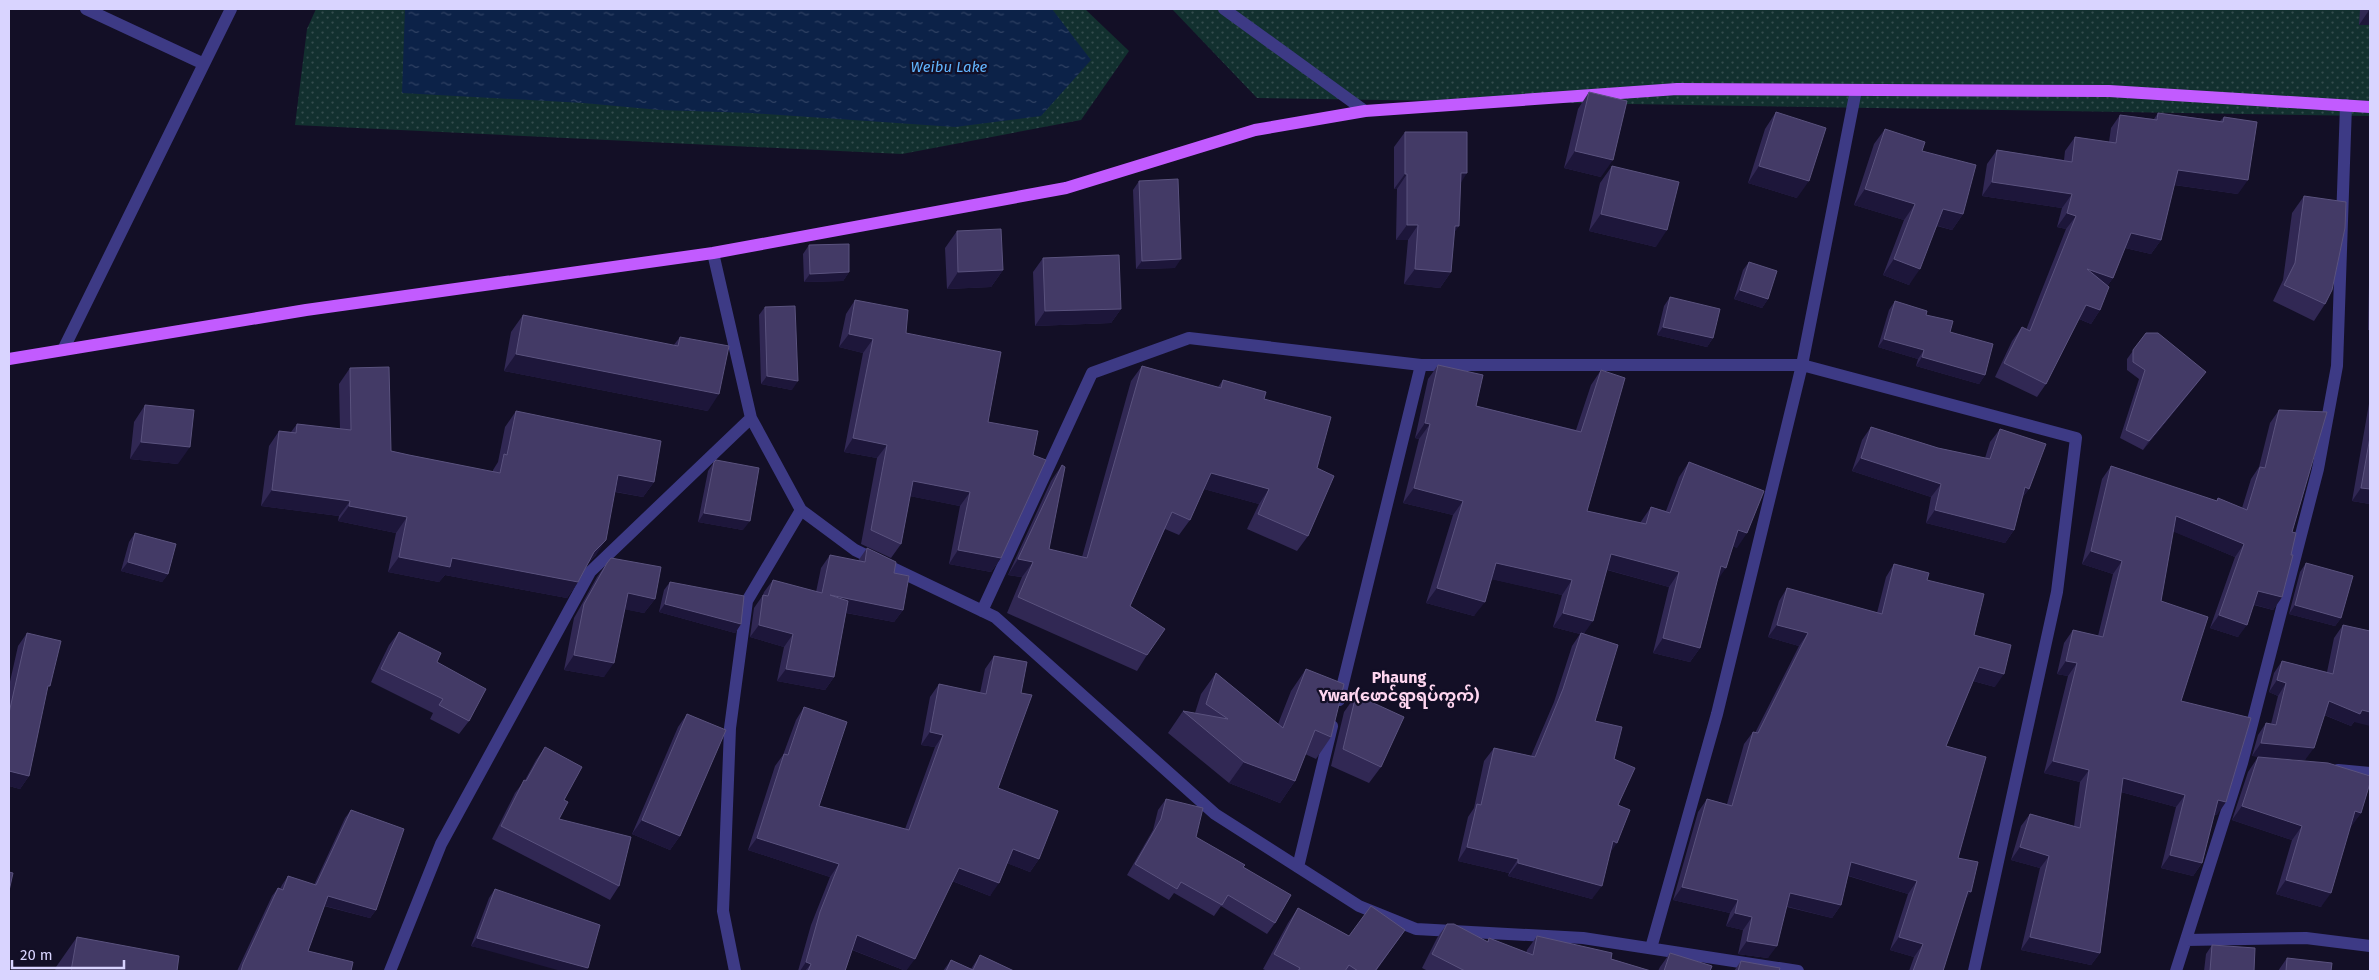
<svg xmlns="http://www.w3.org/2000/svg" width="2379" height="980" viewBox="0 0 2379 980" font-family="'Fira Sans','Noto Sans Myanmar',sans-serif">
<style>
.park{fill:url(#park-dots)}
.water{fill:url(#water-ripples)}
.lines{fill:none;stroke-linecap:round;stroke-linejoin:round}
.minor{stroke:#3d3a85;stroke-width:12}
.major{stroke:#c25bff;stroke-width:12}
.wall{fill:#312854}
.shaded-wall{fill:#1d163a}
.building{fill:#433a66;stroke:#5a527e}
.labels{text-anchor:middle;stroke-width:4.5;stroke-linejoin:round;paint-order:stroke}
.water-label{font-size:15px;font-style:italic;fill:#62b6ff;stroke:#130f26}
.quarter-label{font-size:16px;font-weight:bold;fill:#ffd6f0;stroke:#130f26}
</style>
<defs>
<pattern id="park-dots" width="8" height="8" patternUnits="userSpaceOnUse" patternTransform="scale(1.25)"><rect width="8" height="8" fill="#12302f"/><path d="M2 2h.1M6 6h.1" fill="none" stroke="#344d4e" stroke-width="1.8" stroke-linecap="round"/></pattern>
<pattern id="water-ripples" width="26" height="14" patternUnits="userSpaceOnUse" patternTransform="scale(1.25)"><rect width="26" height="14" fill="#0c2248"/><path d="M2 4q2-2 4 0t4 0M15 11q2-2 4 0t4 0" fill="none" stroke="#2f4163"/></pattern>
</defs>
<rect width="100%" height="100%" fill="#130f26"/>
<!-- park -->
<path class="park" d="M 316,9 L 1085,9 L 1129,51 L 1081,120 L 902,154 L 295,125 L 307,29 Z
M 1172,9 L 2370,9 L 2370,116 L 1257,98 Z"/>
<!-- water -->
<path class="water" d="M 405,9 L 1052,9 L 1091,60 L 1041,116 L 955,127 L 751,113 L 660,110 L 583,103 L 402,93 Z"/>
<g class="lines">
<!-- minor -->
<path class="minor" d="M 86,9 L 204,64
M 1224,9 L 1365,111
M 713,253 L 751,418 L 801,510 L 855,550 L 995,617 L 1215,814 L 1359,906 L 1416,929 L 1583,938 L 1798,971
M 63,350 L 231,9
M 982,611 L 1092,373 L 1189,338 L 1421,365 L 1802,365 L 2076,438 L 2057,592 L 1974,971
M 1339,700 L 1421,365
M 2338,770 L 2370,773
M 1298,867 L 1332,726
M 2186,940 L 2306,938 L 2370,946
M 1651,948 L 1717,714 L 1802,365 L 1856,90
M 390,971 L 441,844 L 590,572 L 751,418
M 735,971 L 723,911 L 730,728 L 747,601 L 801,510
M 2176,971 L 2242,763 L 2318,469 L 2337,366 L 2346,105"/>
<!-- major -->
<path class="major" d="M 9,359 L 306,310 L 713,253 L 1066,188 L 1255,130 L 1365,111 L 1677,89 L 2109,91 L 2370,107"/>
</g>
<!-- wall -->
<path class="wall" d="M 2360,9 L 2370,9 L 2370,25 L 2359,25 Z
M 1589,92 L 1601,177 L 1564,168 L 1578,109 Z
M 1776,112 L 1797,198 L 1748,183 L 1765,129 Z
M 2158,113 L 2220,121 L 2224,117 L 2238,194 L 2174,185 L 2161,240 L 2151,254 L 2125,248 L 2113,278 L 2108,285 L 2100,310 L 2091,324 L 2079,319 L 2046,384 L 2037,397 L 1995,377 L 2012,341 L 2022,327 L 2026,330 L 2066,229 L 2057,227 L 2062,208 L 1982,196 L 1987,164 L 1997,150 L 2064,160 L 2065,151 L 2075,137 L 2109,142 L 2111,128 L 2120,115 L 2154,119 Z
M 1885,129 L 1922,151 L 1963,214 L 1952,230 L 1937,226 L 1909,285 L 1883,275 L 1904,220 L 1854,205 L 1874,144 Z
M 1405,132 L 1460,183 L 1459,226 L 1454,232 L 1451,272 L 1440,288 L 1404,284 L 1408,240 L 1396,240 L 1397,189 L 1394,189 L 1394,147 Z
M 1612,166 L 1656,247 L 1589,231 L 1600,183 Z
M 1139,181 L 1175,268 L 1136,269 L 1133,190 Z
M 2304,196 L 2325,304 L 2314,321 L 2273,301 L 2283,280 L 2292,213 Z
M 957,231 L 1003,270 L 991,287 L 947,289 L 945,248 Z
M 2370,237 L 2370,330 L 2368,330 Z
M 809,245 L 849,272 L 843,281 L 804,282 L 803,254 Z
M 1043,258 L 1121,309 L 1111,323 L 1035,326 L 1033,272 Z
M 1749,262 L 1768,299 L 1762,308 L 1734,299 L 1743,270 Z
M 1670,297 L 1713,338 L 1707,347 L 1657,335 L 1664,306 Z
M 855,300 L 906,333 L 988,422 L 1001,558 L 991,572 L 949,564 L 960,506 L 910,496 L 901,544 L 891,558 L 861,544 L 877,458 L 844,452 L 863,353 L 839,347 L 846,314 Z
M 1895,301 L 1926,315 L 1985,375 L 1979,384 L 1916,366 L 1918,359 L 1878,347 L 1889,310 Z
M 765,307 L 792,390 L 761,384 L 759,315 Z
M 523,315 L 673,346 L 680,337 L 708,411 L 504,371 L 511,332 Z
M 2146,333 L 2200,380 L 2143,450 L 2120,438 L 2139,379 L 2127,370 L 2127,359 Z
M 1438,365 L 1476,406 L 1576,430 L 1591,385 L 1601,370 L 1587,511 L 1640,523 L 1651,507 L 1666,511 L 1679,477 L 1689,462 L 1737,548 L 1733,546 L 1717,579 L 1700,648 L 1690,662 L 1653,653 L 1669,587 L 1607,570 L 1584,634 L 1595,721 L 1614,759 L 1618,805 L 1610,853 L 1592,899 L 1508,876 L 1509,873 L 1458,861 L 1468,817 L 1474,808 L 1484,761 L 1494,748 L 1531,756 L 1554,702 L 1572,646 L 1580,634 L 1553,627 L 1562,595 L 1492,579 L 1474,616 L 1426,603 L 1453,515 L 1403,503 L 1419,439 L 1415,438 L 1428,379 Z
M 1142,366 L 1218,387 L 1223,380 L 1264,399 L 1317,468 L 1308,536 L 1297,551 L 1247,529 L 1259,504 L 1204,489 L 1190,520 L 1179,535 L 1165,529 L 1130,606 L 1147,655 L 1137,671 L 1007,613 L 1022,577 L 1008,575 L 1051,481 L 1062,465 L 1049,549 L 1082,557 L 1131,381 Z
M 350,368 L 391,451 L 409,455 L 493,472 L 493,470 L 498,462 L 505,427 L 516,411 L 654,482 L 643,497 L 615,492 L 596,555 L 588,563 L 578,582 L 567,598 L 445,575 L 439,582 L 388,572 L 396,533 L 338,521 L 339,516 L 261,506 L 269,446 L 279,431 L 291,432 L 297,424 L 340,429 L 339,384 Z
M 2370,398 L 2370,504 L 2352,501 Z
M 145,405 L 178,464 L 130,459 L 134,422 Z
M 2279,410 L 2292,532 L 2291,555 L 2282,597 L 2273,610 L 2254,605 L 2238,637 L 2210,628 L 2235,557 L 2173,531 L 2161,601 L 2181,701 L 2217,815 L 2214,814 L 2202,863 L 2193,876 L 2161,868 L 2176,807 L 2121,792 L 2100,953 L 2091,965 L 2021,950 L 2040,868 L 2011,860 L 2021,826 L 2030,814 L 2074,826 L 2080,782 L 2044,773 L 2068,676 L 2057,674 L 2064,643 L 2073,630 L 2098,636 L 2113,574 L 2082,564 L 2102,479 L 2111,466 L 2216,501 L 2218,498 L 2242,508 L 2251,479 L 2259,467 L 2270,423 Z
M 1871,427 L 1938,448 L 1985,458 L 1990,442 L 2000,429 L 2029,489 L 2022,498 L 2014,530 L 2005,543 L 1926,523 L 1931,497 L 1852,471 L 1862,440 Z
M 714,462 L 743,530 L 698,522 L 708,471 Z
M 135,533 L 168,574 L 162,582 L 121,571 L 129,542 Z
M 867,548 L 894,573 L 903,610 L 894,622 L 846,613 L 834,677 L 825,690 L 777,681 L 784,647 L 750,637 L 754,608 L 763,595 L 764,592 L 773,580 L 816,592 L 821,568 L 830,555 L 858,561 Z
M 607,563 L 655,599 L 644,613 L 625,609 L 604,677 L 564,670 L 574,618 L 597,577 Z
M 2306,563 L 2341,618 L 2335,626 L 2289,614 L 2300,572 Z
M 1894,564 L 1927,580 L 1974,635 L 1995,687 L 1973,681 L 1946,746 L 1958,858 L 1965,900 L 1943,971 L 1909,971 L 1914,957 L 1890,950 L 1908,894 L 1848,876 L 1841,905 L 1832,918 L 1787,907 L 1768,958 L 1738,954 L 1743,930 L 1726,926 L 1730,913 L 1673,900 L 1698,812 L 1707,799 L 1727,804 L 1744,744 L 1753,732 L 1755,733 L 1799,646 L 1768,637 L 1779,601 L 1787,588 L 1877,613 L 1886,577 Z
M 670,582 L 741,624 L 735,633 L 659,612 L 664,590 Z
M 2343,625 L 2354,722 L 2351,726 L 2324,715 L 2305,760 L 2252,756 L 2258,735 L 2266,723 L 2271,724 L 2278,696 L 2269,692 L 2274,673 L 2282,661 L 2327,672 L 2334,638 Z
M 399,632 L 469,721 L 459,734 L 430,719 L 433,713 L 371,682 L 389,645 Z
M 27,633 L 29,776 L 20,789 L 9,786 L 9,686 L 18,646 Z
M 994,656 L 998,788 L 1039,859 L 1030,872 L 1007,863 L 990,896 L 952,881 L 906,971 L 852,950 L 845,971 L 798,971 L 811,925 L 830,877 L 748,850 L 775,766 L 783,755 L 796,720 L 804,707 L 819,806 L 905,829 L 935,747 L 921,745 L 930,697 L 939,684 L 980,693 L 985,669 Z
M 1306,669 L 1331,737 L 1316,759 L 1305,754 L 1295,781 L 1280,803 L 1229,783 L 1168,733 L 1183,711 L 1195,713 L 1201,694 L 1216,673 L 1278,724 L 1291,691 Z
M 1356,695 L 1381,767 L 1369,783 L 1331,766 L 1344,712 Z
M 687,714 L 680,836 L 670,850 L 632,834 L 678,727 Z
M 545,747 L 564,800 L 559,819 L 619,886 L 610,900 L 492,839 L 515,793 L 525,780 L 536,760 Z
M 2258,757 L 2361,813 L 2350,827 L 2321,907 L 2276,894 L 2292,840 L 2232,820 L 2248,772 Z
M 1166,799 L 1196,837 L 1243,867 L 1275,923 L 1267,934 L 1221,906 L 1214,916 L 1174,893 L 1169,900 L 1127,875 L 1153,830 L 1158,810 Z
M 351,810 L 376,910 L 370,918 L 324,906 L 308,951 L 351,971 L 237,971 L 272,896 L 278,888 L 280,889 L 282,885 L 288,876 L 314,885 L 345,818 Z
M 495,889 L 586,971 L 471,946 L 489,898 Z
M 1298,908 L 1349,936 L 1405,930 L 1376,971 L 1267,971 L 1263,969 L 1288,923 Z
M 1447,924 L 1487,942 L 1489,938 L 1526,953 L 1527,950 L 1537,936 L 1651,971 L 1428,971 L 1422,968 L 1437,938 Z
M 77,937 L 177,971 L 55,971 L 56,967 Z
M 2212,945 L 2254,971 L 2204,971 L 2206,954 Z
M 1670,953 L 1710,971 L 1658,971 L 1660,967 Z
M 980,955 L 1014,971 L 943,971 L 951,960 L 971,969 Z
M 2287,958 L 2331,971 L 2278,971 Z
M 1741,961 L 1779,971 L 1734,971 Z"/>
<!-- shaded-wall -->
<path class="shaded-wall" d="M 2370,9 L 2370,25 L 2359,25 Z
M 1575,151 L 1613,160 L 1601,177 L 1564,168 Z
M 1759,166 L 1809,181 L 1797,198 L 1748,183 Z
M 2178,170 L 2248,180 L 2238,194 L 2168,184 Z
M 1461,173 L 1467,173 L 1457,189 Z
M 1405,174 L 1407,174 L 1397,189 L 1394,189 Z
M 1992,182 L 2072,194 L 2062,208 L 1982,196 Z
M 1865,189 L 1915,204 L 1904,220 L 1854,205 Z
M 1943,209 L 1963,214 L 1952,230 L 1932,224 Z
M 2067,213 L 2076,216 L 2066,229 L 2057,227 Z
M 1601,214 L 1667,230 L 1656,247 L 1589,231 Z
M 1407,225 L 1418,225 L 1408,240 L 1396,240 Z
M 1455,226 L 1459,226 L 1448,241 Z
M 2131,233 L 2161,240 L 2151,254 L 2121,247 Z
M 1181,259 L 1175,268 L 1136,269 L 1142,261 Z
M 1894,259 L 1920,269 L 1909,285 L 1883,275 Z
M 1415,269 L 1451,272 L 1440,288 L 1404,284 Z
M 2087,269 L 2113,278 L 2103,292 Z
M 1003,270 L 991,287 L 947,289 L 958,272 Z
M 849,272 L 843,281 L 804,282 L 810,274 Z
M 1740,290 L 1768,299 L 1762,308 L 1734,299 Z
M 2086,305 L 2100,310 L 2091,324 L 2077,318 Z
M 1121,309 L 1111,323 L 1035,326 L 1045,311 Z
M 1663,327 L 1713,338 L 1707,347 L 1657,335 Z
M 849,334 L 873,339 L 863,353 L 839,347 Z
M 1884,339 L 1924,350 L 1918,359 L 1878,347 Z
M 516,354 L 719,394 L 708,411 L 504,371 Z
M 1922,357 L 1985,375 L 1979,384 L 1916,366 Z
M 2206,372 L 2200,380 L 2143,450 L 2149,441 Z
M 767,376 L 798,381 L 792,390 L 761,384 Z
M 1425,423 L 1430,424 L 1419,439 L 1415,438 Z
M 853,438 L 887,445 L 877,458 L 844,452 Z
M 141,442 L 190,447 L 178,464 L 130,459 Z
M 1861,458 L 1941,484 L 1931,497 L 1852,471 Z
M 1211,473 L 1269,489 L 1259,504 L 1200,488 Z
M 618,475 L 654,482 L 643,497 L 607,490 Z
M 913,481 L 970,492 L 960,506 L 904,495 Z
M 2025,487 L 2029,489 L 2019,502 Z
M 1414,488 L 1463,501 L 1453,515 L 1403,503 Z
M 2361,488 L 2370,489 L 2370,504 L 2352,501 Z
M 272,490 L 350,501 L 339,516 L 261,506 Z
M 349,506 L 407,517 L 396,533 L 338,521 Z
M 1935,510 L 2014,530 L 2005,543 L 1926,523 Z
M 704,513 L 750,521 L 743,530 L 698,522 Z
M 2176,516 L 2244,544 L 2235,557 L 2167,529 Z
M 1738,530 L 1747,533 L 1737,548 L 1728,544 Z
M 606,540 L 596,555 L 583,568 L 594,552 Z
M 958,550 L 1001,558 L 991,572 L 949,564 Z
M 2091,551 L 2122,561 L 2113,574 L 2082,564 Z
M 1611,554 L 1679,572 L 1669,587 L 1601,568 Z
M 399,557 L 452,558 L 578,582 L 567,598 L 445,575 L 439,582 L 388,572 Z
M 1018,559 L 1033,562 L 1022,577 L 1008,575 Z
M 128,562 L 168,574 L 162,582 L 121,571 Z
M 1496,563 L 1572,580 L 1562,595 L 1486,578 Z
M 1721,566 L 1726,568 L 1716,582 Z
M 1437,588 L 1485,602 L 1474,616 L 1426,603 Z
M 2258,591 L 2282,597 L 2273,610 L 2249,603 Z
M 628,593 L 655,599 L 644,613 L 617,608 Z
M 830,595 L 903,610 L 894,622 L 821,608 Z
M 665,604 L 741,624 L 735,633 L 659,612 Z
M 2295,605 L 2341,618 L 2335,626 L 2289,614 Z
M 1563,613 L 1593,621 L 1583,635 L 1581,633 L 1580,634 L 1553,627 Z
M 2219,615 L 2247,625 L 2238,637 L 2210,628 Z
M 759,625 L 793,634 L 784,647 L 750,637 Z
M 1777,625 L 1808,633 L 1799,646 L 1768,637 Z
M 1663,638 L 1700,648 L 1690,662 L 1653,653 Z
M 574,655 L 614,663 L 604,677 L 564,670 Z
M 2066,661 L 2077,663 L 2068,676 L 2057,674 Z
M 1979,667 L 2004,674 L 1995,687 L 1970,680 Z
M 786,669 L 834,677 L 825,690 L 777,681 Z
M 2277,680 L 2286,683 L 2278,696 L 2269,692 Z
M 2329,701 L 2370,712 L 2370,726 L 2354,722 L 2351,726 L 2320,713 Z
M 930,732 L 943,735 L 935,747 L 921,745 Z
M 2261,743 L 2314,748 L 2305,760 L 2252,756 Z
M 2053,761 L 2089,770 L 2080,782 L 2044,773 Z
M 1244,762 L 1295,781 L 1280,803 L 1229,783 Z
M 9,771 L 29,776 L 20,789 L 9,786 Z
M 2123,778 L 2185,795 L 2176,807 L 2114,790 Z
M 2218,800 L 2226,802 L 2217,815 L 2209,812 Z
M 2242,806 L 2302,826 L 2292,840 L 2232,820 Z
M 2355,811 L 2361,813 L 2351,827 L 2345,826 Z
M 642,820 L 680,836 L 670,850 L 632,834 Z
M 757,838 L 839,864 L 830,877 L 748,850 Z
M 1613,841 L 1617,843 L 1608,856 Z
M 1467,847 L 1518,859 L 1509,873 L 1458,861 Z
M 2020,847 L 2049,856 L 2040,868 L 2011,860 Z
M 1013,849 L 1039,859 L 1030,872 L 1004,862 Z
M 2170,855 L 2202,863 L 2193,876 L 2161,868 Z
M 1851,862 L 1917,881 L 1908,894 L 1843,874 Z
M 1518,863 L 1602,886 L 1592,899 L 1508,876 Z
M 959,868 L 999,883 L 990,896 L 950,880 Z
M 2286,880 L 2331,893 L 2321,907 L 2276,894 Z
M 1682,887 L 1738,900 L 1730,913 L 1673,900 Z
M 1968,891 L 1971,892 L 1962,904 Z
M 1790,893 L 1841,905 L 1832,918 L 1782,905 Z
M 328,896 L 376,910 L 370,918 L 322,905 Z
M 1735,913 L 1752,917 L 1743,930 L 1726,926 Z
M 857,935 L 915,959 L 906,971 L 848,948 Z
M 1899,937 L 1923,944 L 1914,957 L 1890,950 Z
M 2030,937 L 2100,953 L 2091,965 L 2021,950 Z
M 477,938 L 588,968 L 586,971 L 561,971 L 471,946 Z
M 1747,941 L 1777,946 L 1768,958 L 1738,954 Z
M 806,962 L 811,964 L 805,971 L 800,971 Z"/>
<!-- building -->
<path class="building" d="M 1589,92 L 1627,101 L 1613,160 L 1575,151 Z
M 1776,112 L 1826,128 L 1809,181 L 1759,166 Z
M 2158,113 L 2223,122 L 2224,117 L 2257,122 L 2248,180 L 2178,170 L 2161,240 L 2131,233 L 2113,278 L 2087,269 L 2109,287 L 2100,310 L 2086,305 L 2046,384 L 2004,363 L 2022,327 L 2030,331 L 2076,216 L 2067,213 L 2072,194 L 1992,182 L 1997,150 L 2072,162 L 2075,137 L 2116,143 L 2120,115 L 2157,120 Z
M 1885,129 L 1925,142 L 1922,151 L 1976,165 L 1963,214 L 1943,209 L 1920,269 L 1894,259 L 1915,204 L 1865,189 Z
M 1405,132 L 1467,132 L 1467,173 L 1461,173 L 1459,226 L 1455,226 L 1451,272 L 1415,269 L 1418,225 L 1407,225 L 1407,174 L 1405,174 Z
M 1612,166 L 1679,182 L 1667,230 L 1601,214 Z
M 1178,179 L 1181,259 L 1142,261 L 1139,181 Z
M 2304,196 L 2346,202 L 2345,228 L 2332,290 L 2325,304 L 2284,285 L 2295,263 Z
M 1001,229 L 1003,270 L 958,272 L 957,231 Z
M 849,244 L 849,272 L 810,274 L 809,245 Z
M 1119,255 L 1121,309 L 1045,311 L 1043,258 Z
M 1749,262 L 1777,271 L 1768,299 L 1740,290 Z
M 1670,297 L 1720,309 L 1713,338 L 1663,327 Z
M 855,300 L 908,310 L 906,333 L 1001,352 L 988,422 L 1038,431 L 1033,455 L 1046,460 L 1001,558 L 958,550 L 970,492 L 913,481 L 901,544 L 871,530 L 887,445 L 853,438 L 873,339 L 849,334 Z
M 1895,301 L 1927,311 L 1926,315 L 1953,321 L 1950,332 L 1993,344 L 1985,375 L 1922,357 L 1924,350 L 1884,339 Z
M 795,306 L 798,381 L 767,376 L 765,307 Z
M 523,315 L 678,346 L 680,337 L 729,346 L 719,394 L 516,354 Z
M 2146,333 L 2158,333 L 2206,372 L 2149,441 L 2126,430 L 2145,370 L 2133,362 L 2133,350 Z
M 1438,365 L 1483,375 L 1476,406 L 1581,432 L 1601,370 L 1625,378 L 1587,511 L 1646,524 L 1651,507 L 1670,513 L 1689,462 L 1764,491 L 1747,533 L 1738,530 L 1726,568 L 1721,566 L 1700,648 L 1663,638 L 1679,572 L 1611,554 L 1593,621 L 1563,613 L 1572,580 L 1496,563 L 1485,602 L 1437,588 L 1463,501 L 1414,488 L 1430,424 L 1425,423 Z
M 1142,366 L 1221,388 L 1223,380 L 1266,392 L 1264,399 L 1331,417 L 1317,468 L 1334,476 L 1308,536 L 1258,514 L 1269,489 L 1211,473 L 1190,520 L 1172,512 L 1130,606 L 1165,629 L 1147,655 L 1018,597 L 1033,562 L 1018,559 L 1062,465 L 1065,467 L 1049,549 L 1087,558 Z
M 389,367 L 391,451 L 409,455 L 500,473 L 504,454 L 507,455 L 516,411 L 661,441 L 654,482 L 618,475 L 606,540 L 594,552 L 578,582 L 452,558 L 450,567 L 399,557 L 407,517 L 349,506 L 350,501 L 272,490 L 279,431 L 296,433 L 297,424 L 351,430 L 350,368 Z
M 145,405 L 194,410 L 190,447 L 141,442 Z
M 2279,410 L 2327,412 L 2292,532 L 2296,533 L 2291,555 L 2293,555 L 2282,597 L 2258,591 L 2247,625 L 2219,615 L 2244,544 L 2176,516 L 2161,601 L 2208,617 L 2181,701 L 2251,718 L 2226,802 L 2218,800 L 2202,863 L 2170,855 L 2185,795 L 2123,778 L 2100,953 L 2030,937 L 2049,856 L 2020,847 L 2030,814 L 2080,828 L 2089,770 L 2053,761 L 2077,663 L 2066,661 L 2073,630 L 2103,637 L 2122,561 L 2091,551 L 2111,466 L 2217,501 L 2218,498 L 2247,510 L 2260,467 L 2265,468 Z
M 1871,427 L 1938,448 L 1990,459 L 2000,429 L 2046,444 L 2029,489 L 2025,487 L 2014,530 L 1935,510 L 1941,484 L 1861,458 Z
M 2370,437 L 2370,489 L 2361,488 Z
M 716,460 L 759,468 L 750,521 L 704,513 L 714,462 Z
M 135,533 L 176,544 L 168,574 L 128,562 Z
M 867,548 L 896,562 L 894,573 L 909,576 L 903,610 L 830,595 L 848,601 L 834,677 L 786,669 L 793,634 L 759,625 L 763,595 L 768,596 L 773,580 L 822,593 L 830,555 L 865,562 Z
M 611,558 L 661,567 L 655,599 L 628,593 L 614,663 L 574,655 L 584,604 L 607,563 Z
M 2306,563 L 2353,576 L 2341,618 L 2295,605 Z
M 1894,564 L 1929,573 L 1927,580 L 1984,594 L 1974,635 L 2011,645 L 2004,674 L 1979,667 L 1946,746 L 1986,757 L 1958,858 L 1978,862 L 1971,892 L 1968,891 L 1943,971 L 1913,971 L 1923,944 L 1899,937 L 1917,881 L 1851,862 L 1841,905 L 1790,893 L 1777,946 L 1747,941 L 1752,917 L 1735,913 L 1738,900 L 1682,887 L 1707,799 L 1732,806 L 1753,732 L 1758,733 L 1808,633 L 1777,625 L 1787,588 L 1882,614 Z
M 670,582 L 744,596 L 741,624 L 665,604 Z
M 2343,625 L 2370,631 L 2370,712 L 2362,710 L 2360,714 L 2329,701 L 2314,748 L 2261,743 L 2266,723 L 2276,725 L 2286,683 L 2277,680 L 2282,661 L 2333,674 Z
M 399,632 L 441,653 L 437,662 L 486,689 L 469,721 L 439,705 L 443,699 L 381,669 Z
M 27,633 L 61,641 L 50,686 L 48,686 L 29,776 L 9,771 L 9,713 Z
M 1581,633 L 1618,645 L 1595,721 L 1622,727 L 1614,759 L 1635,768 L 1618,805 L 1630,810 L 1617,843 L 1613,841 L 1602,886 L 1518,863 L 1518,859 L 1467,847 L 1477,804 L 1481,805 L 1494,748 L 1535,757 L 1563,689 Z
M 994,656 L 1027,662 L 1021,693 L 1032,695 L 998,788 L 1058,811 L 1039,859 L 1013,849 L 999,883 L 959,868 L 915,959 L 857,935 L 845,971 L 808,971 L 811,964 L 806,962 L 820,912 L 839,864 L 757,838 L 784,754 L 788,755 L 804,707 L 847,722 L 819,806 L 909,830 L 943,735 L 930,732 L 939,684 L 986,694 Z
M 1306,669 L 1344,684 L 1331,737 L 1315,730 L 1295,781 L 1244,762 L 1183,711 L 1228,719 L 1206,704 L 1216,673 L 1283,728 Z
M 1356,695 L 1404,717 L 1381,767 L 1343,749 Z
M 687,714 L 726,730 L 680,836 L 642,820 Z
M 545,747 L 582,767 L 564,800 L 568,802 L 559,819 L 631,837 L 619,886 L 501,826 L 524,780 L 526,781 Z
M 2258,757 L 2328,763 L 2370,776 L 2370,783 L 2361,813 L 2355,811 L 2331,893 L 2286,880 L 2302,826 L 2242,806 Z
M 1166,799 L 1203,808 L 1196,837 L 1245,865 L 1243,867 L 1291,895 L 1275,923 L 1228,895 L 1222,905 L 1181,882 L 1177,889 L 1135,864 L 1161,819 Z
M 351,810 L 404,829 L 376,910 L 328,896 L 308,951 L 353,962 L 351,971 L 241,971 L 243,964 L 278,888 L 283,890 L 288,876 L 316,885 Z
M 9,872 L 13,873 L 9,891 Z
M 495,889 L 600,925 L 588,968 L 477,938 Z
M 1371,906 L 1405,930 L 1375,971 L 1358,971 L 1349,965 L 1345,971 L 1298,971 L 1300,968 L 1274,954 L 1298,908 L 1349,936 Z
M 1447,924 L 1454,924 L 1488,942 L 1489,938 L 1533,955 L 1537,936 L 1612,953 L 1611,959 L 1651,971 L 1465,971 L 1432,954 Z
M 77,937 L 179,956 L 177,971 L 71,971 Z
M 2212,945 L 2255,948 L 2254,971 L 2210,971 Z
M 1670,953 L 1712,966 L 1710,971 L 1664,971 Z
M 980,955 L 1014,971 L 946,971 L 951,960 L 973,970 Z
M 2287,958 L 2332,963 L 2331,971 L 2286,971 Z
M 1741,961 L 1780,968 L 1779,971 L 1738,971 Z"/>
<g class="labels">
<!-- water labels -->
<g class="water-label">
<text x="949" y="72">Weibu Lake</text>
</g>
<!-- quarter labels -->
<g class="quarter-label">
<text x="1399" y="683">Phaung<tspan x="1399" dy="18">Ywar(ဖောင်ရွာရပ်ကွက်)</tspan></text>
</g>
</g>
<!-- border -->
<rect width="2379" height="980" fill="none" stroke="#d9d4ff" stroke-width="20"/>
<!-- scale -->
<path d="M12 960v8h112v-8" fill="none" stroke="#d9d4ff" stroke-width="2.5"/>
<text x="20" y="960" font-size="15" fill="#d9d4ff" stroke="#130f26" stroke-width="4" paint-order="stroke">20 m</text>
</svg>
